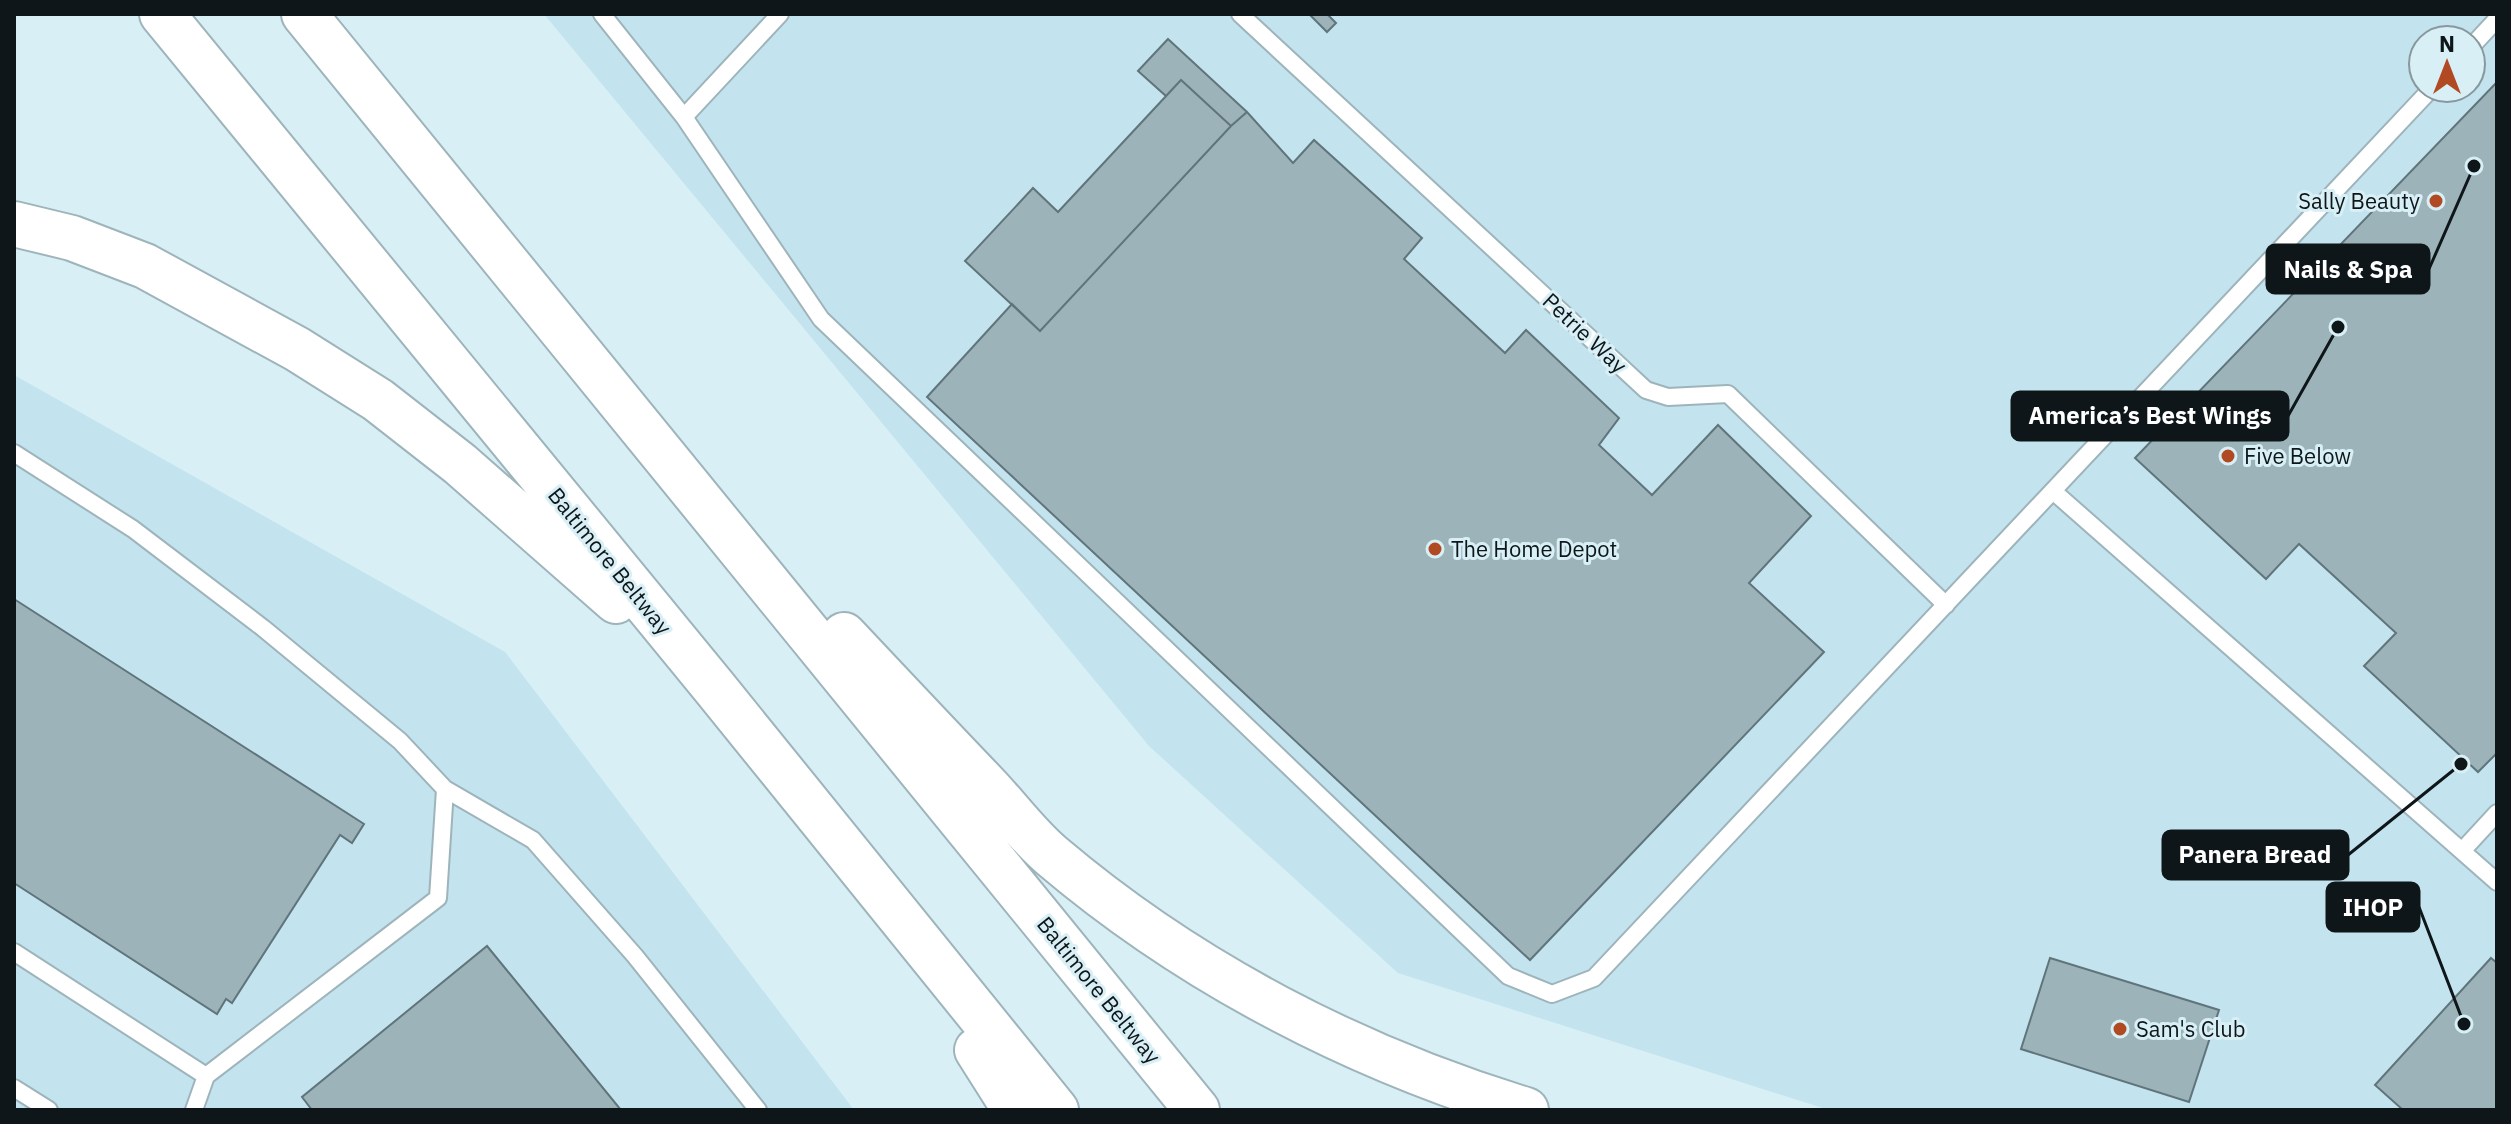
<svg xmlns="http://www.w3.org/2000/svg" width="2511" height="1124" viewBox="0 0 2511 1124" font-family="'IBM Plex Sans',sans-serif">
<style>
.built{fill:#c3e3ee;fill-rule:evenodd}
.building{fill:#9db3ba;stroke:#60747b;stroke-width:2}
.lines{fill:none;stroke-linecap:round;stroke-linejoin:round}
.service-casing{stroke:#9eb4bb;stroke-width:20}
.motorway-casing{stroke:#9eb4bb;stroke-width:48}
.service{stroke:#fff;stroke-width:16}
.motorway{stroke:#fff;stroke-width:44}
.poi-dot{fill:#b14a23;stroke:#d8eff6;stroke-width:3}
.labels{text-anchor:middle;stroke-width:6;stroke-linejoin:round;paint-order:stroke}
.poi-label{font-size:22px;fill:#0e1619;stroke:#d8eff6;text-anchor:start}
.street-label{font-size:22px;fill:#0e1619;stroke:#d8eff6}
.leader{fill:none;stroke:#0e1619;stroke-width:3}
.callout-dot{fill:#0e1619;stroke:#d8eff6;stroke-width:3}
.callout{fill:#0e1619;stroke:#0e1619;stroke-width:3}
.callout-label{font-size:24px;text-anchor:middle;font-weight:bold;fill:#fff}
</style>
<rect width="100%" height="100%" fill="#d8eff6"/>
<!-- built -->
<path class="built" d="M 544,14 L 2497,14 L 2497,1110 L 1829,1110 L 1398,973 L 1149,746 ZM 2423,40 L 2471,40 L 2471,88 L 2423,88 Z
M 14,375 L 505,652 L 854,1110 L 14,1110 Z"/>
<!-- building -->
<path class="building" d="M 1309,14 L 1327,14 L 1336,23 L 1327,32 Z
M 1168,39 L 1247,112 L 1231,126 L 1181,80 L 1166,96 L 1138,71 Z
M 1181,80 L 1231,126 L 1040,331 L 965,261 L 1033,188 L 1058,212 Z
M 2497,82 L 2497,753 L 2478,772 L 2364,666 L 2396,633 L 2299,544 L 2266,579 L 2135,458 Z
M 1247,112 L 1293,163 L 1314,140 L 1422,238 L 1404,259 L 1505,353 L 1526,330 L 1619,418 L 1599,445 L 1652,495 L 1718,425 L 1811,516 L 1749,583 L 1824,652 L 1530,960 L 927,397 L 1012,304 L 1040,331 L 1231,126 Z
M 14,599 L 364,824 L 352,843 L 340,835 L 232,1003 L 226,999 L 217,1014 L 14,883 Z
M 487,946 L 621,1110 L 312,1110 L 302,1097 Z
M 2050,958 L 2219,1010 L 2189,1102 L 2021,1049 Z
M 2491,958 L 2497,963 L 2497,1110 L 2403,1110 L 2375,1085 Z"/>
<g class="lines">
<defs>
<path id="service" d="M 602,14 L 684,117 L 821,319 L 1508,976 L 1552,994 L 1594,978 L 2432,88
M 1240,14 L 1646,390 L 1668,397 L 1728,394 L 1946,605
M 2471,47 L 2497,19
M 684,117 L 780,14
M 14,453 L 133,529 L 263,628 L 400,741 L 445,789 L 438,898 L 206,1076
M 2053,491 L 2497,882
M 445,789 L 533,840 L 635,956 L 758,1110
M 2462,851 L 2497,813
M 14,952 L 206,1076 L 194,1110
M 14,1088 L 49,1110"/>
<path id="motorway" d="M 162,14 L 714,687 L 1056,1110
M 304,14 L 1197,1110
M 14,224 L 72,238 L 145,266 L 297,349 L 378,400 L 460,464 L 616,601
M 844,635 C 891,685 938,735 986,785 C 1008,808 1028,836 1052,856 C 1190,973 1355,1058 1526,1110
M 977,1050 L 1015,1110"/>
</defs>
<!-- service casing -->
<use href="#service" class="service-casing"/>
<!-- motorway casing -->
<use href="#motorway" class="motorway-casing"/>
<!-- service -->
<use href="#service" class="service"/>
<!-- motorway -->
<use href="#motorway" class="motorway"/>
</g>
<!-- markers -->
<g class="poi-dot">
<circle cx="2436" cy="201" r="8"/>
<circle cx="2228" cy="456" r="8"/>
<circle cx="1435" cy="549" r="8"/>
<circle cx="2120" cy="1029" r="8"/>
</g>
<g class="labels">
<!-- poi labels -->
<g class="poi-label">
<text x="2420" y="209" text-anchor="end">Sally Beauty</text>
<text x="2244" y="464">Five Below</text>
<text x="1451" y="557">The Home Depot</text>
<text x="2136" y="1037">Sam's Club</text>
</g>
<!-- street labels -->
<g class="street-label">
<text transform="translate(1585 333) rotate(43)" y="8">Petrie Way</text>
<text transform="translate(610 561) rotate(51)" y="8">Baltimore Beltway</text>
<text transform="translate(1099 990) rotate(51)" y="8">Baltimore Beltway</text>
</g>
</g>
<!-- callouts -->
<path class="leader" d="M2474 166L2429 269M2338 327L2288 416M2461 764L2348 855M2464 1024L2419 907"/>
<g class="callout-dot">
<circle cx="2474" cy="166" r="8"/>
<circle cx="2338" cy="327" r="8"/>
<circle cx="2461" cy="764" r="8"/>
<circle cx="2464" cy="1024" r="8"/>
</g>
<g class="callout">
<rect x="2267" y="245" width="162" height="48" rx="8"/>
<rect x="2012" y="392" width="276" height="48" rx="8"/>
<rect x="2163" y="831" width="185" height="48" rx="8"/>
<rect x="2327" y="883" width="92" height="48" rx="8"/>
</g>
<g class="callout-label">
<text x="2348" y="278">Nails &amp; Spa</text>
<text x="2150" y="424">America’s Best Wings</text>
<text x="2255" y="863">Panera Bread</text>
<text x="2373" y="916">IHOP</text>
</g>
<!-- border -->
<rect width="2511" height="1124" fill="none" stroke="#0e1619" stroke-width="32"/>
<!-- north arrow -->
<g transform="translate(2447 64)"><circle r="38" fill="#d8eff6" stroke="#87989e" stroke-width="2"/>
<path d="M0-6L14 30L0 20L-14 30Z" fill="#b14a23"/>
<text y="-12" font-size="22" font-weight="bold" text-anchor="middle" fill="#0e1619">N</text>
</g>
</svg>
